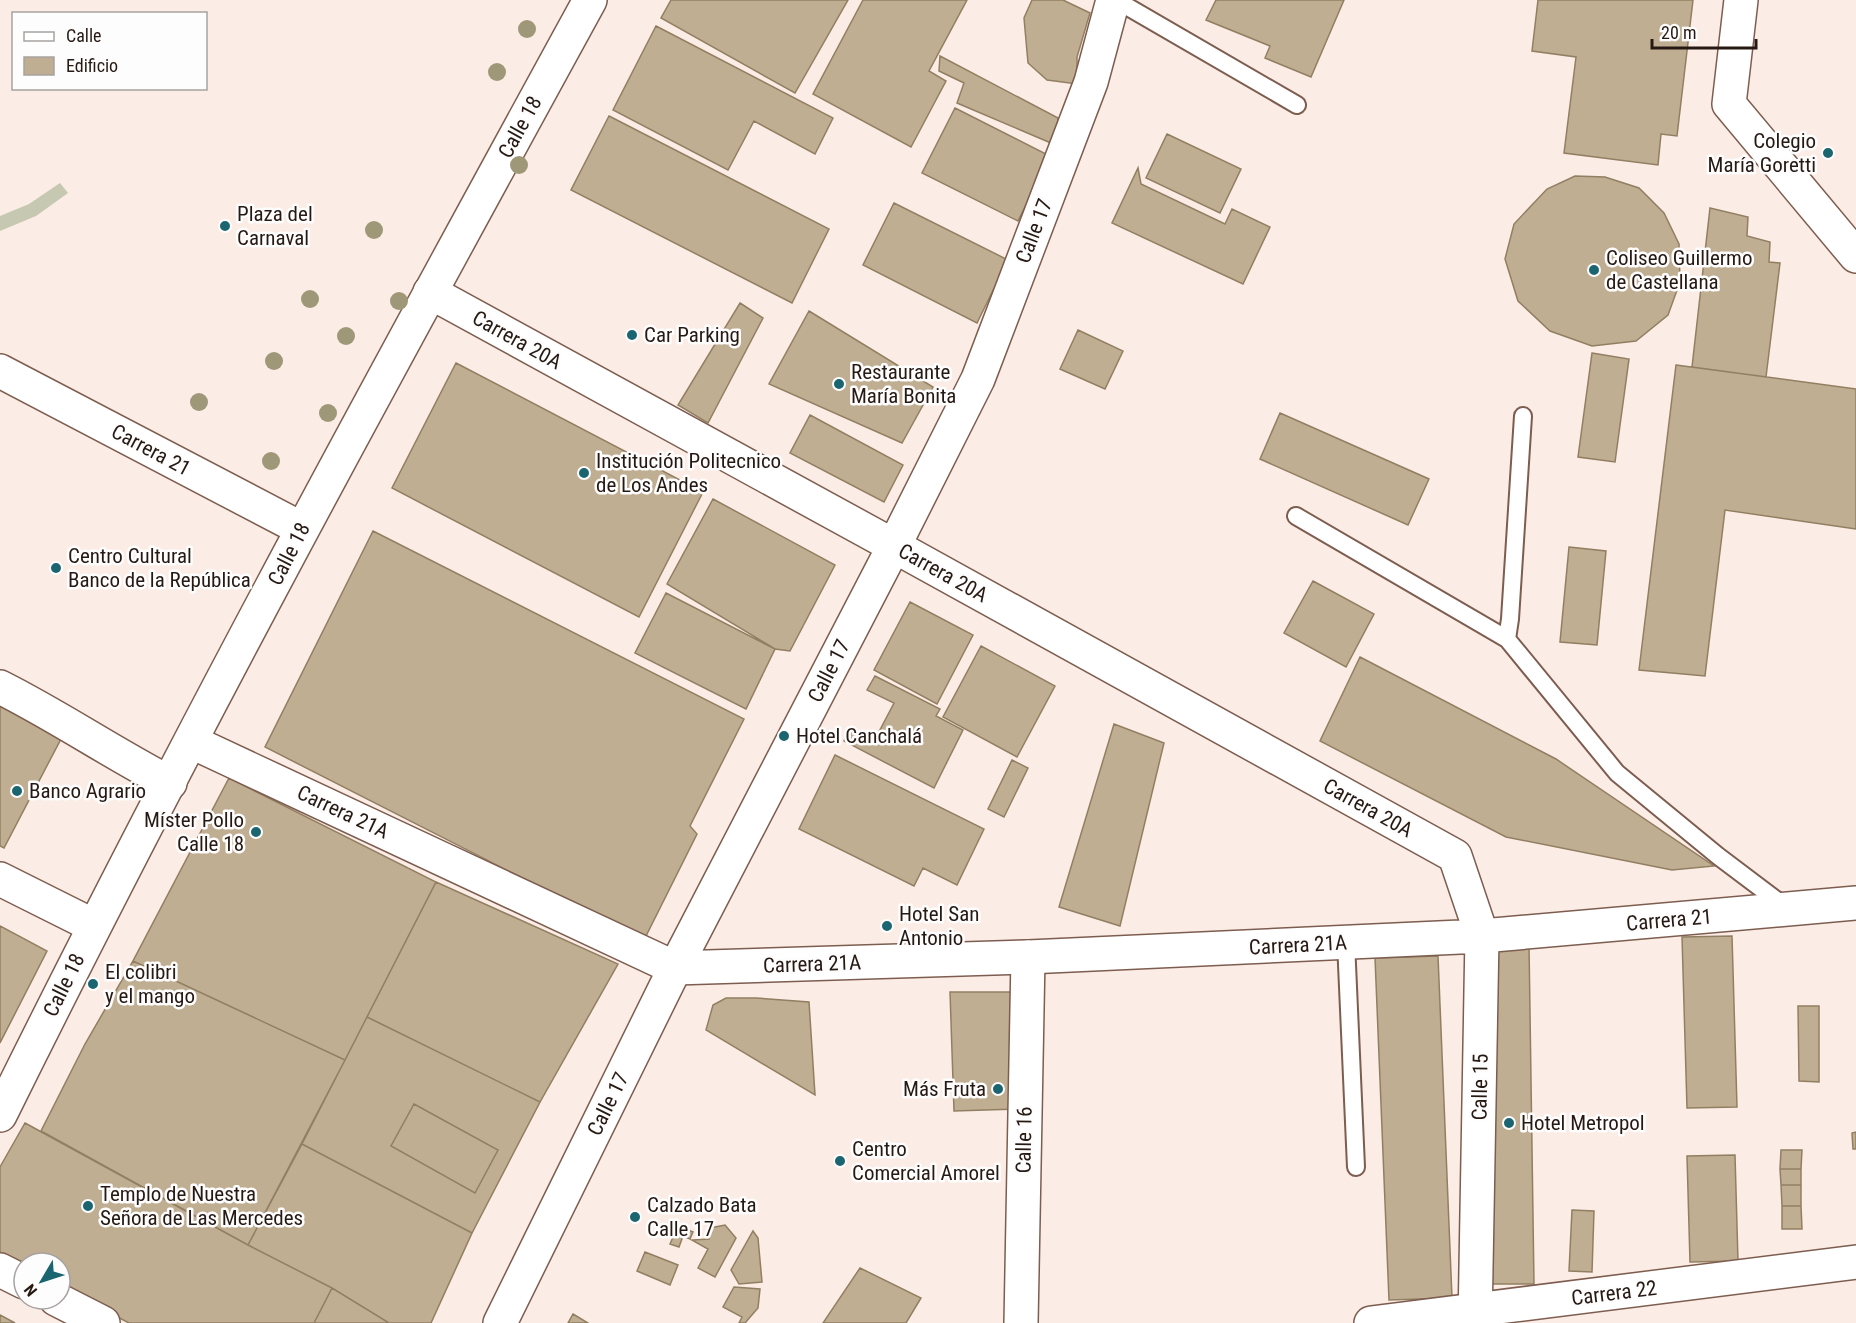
<svg xmlns="http://www.w3.org/2000/svg" width="1856" height="1323" viewBox="0 0 1856 1323" font-family="'Roboto Condensed',sans-serif">
<style>
.green{fill:#c6c8b1}
.building{fill:#c0ae93;stroke:#927f62;stroke-width:1.5}
.lines{fill:none;stroke-linecap:round;stroke-linejoin:round}
.lane-casing{stroke:#7d5d4f;stroke-width:20}
.street-casing{stroke:#7d5d4f;stroke-width:36}
.secondary-casing{stroke:#7d5d4f;stroke-width:36}
.lane{stroke:#fff;stroke-width:16}
.street{stroke:#fff;stroke-width:33}
.secondary{stroke:#fff;stroke-width:33}
.tree{fill:#9e9879}
.poi-dot{fill:#1b6571;stroke:#fdfdfd;stroke-width:2}
.labels{text-anchor:middle;stroke-width:5;stroke-linejoin:round;paint-order:stroke}
.street-label{font-size:21px;fill:#261913;stroke:#fdfdfd}
.poi-label{font-size:21px;fill:#261913;stroke:#fdfdfd;text-anchor:start}
</style>
<rect width="100%" height="100%" fill="#fbece5"/>
<!-- green -->
<path class="green" d="M 60,183 L 68,193 L 36,216 L 0,231 L 0,216 L 29,204 Z"/>
<!-- building -->
<path class="building" d="M 671,0 L 848,0 L 795,93 L 661,18 Z
M 863,0 L 967,0 L 929,71 L 946,81 L 911,147 L 813,94 Z
M 1032,0 L 1063,0 L 1090,13 L 1077,57 L 1077,84 L 1047,80 L 1028,63 L 1024,18 Z
M 1216,0 L 1344,0 L 1311,77 L 1265,58 L 1270,46 L 1206,20 Z
M 1538,0 L 1693,0 L 1677,136 L 1661,134 L 1658,165 L 1564,153 L 1576,57 L 1532,51 Z
M 656,26 L 833,118 L 815,154 L 754,121 L 728,170 L 613,110 Z
M 940,56 L 1058,118 L 1058,146 L 957,103 L 964,83 L 939,71 Z
M 955,108 L 1050,156 L 1018,221 L 922,173 Z
M 609,116 L 829,229 L 792,303 L 571,190 Z
M 1167,134 L 1241,169 L 1220,213 L 1146,178 Z
M 1138,168 L 1141,184 L 1225,224 L 1232,209 L 1270,227 L 1243,284 L 1112,223 Z
M 1575,176 L 1605,177 L 1639,188 L 1664,213 L 1679,244 L 1680,282 L 1668,315 L 1636,341 L 1592,346 L 1550,331 L 1518,301 L 1505,259 L 1514,224 L 1547,189 Z
M 894,203 L 1008,260 L 977,323 L 863,265 Z
M 1710,208 L 1748,217 L 1747,236 L 1770,242 L 1769,262 L 1780,263 L 1766,377 L 1692,367 Z
M 740,303 L 763,318 L 708,423 L 678,405 Z
M 809,311 L 933,387 L 902,443 L 769,384 Z
M 1078,330 L 1123,351 L 1105,389 L 1060,369 Z
M 1592,353 L 1629,359 L 1615,462 L 1578,457 Z
M 456,363 L 703,492 L 639,617 L 392,488 Z
M 1676,365 L 1856,389 L 1856,529 L 1725,510 L 1705,676 L 1639,670 Z
M 1280,413 L 1429,479 L 1408,525 L 1260,459 Z
M 810,415 L 903,465 L 884,502 L 790,453 Z
M 713,499 L 835,565 L 790,651 L 775,649 L 667,584 Z
M 373,531 L 744,719 L 690,826 L 697,834 L 644,940 L 265,747 Z
M 1569,547 L 1606,551 L 1597,645 L 1560,642 Z
M 1313,581 L 1374,614 L 1346,667 L 1284,633 Z
M 666,593 L 775,649 L 746,709 L 635,653 Z
M 910,602 L 973,635 L 937,704 L 874,670 Z
M 981,646 L 1055,686 L 1017,757 L 943,717 Z
M 1360,657 L 1556,759 L 1714,866 L 1672,870 L 1506,837 L 1320,741 Z
M 875,676 L 940,709 L 936,716 L 963,730 L 934,788 L 844,741 L 849,730 L 873,743 L 894,703 L 867,690 Z
M 0,705 L 62,737 L 4,848 L 0,846 Z
M 1114,724 L 1164,743 L 1120,926 L 1059,907 Z
M 835,755 L 984,829 L 957,885 L 923,868 L 914,886 L 799,829 Z
M 1012,760 L 1028,768 L 1004,817 L 988,809 Z
M 229,778 L 436,882 L 345,1060 L 133,961 Z
M 436,882 L 618,964 L 540,1102 L 367,1017 Z
M 0,926 L 47,951 L 0,1043 Z
M 1732,936 L 1737,1107 L 1687,1108 L 1682,937 Z
M 1529,944 L 1534,1284 L 1491,1284 L 1486,945 Z
M 1438,956 L 1452,1298 L 1389,1300 L 1375,958 Z
M 133,961 L 345,1060 L 248,1245 L 41,1131 L 85,1044 Z
M 950,992 L 1023,992 L 1020,1109 L 954,1111 Z
M 726,998 L 756,998 L 809,1002 L 815,1095 L 706,1030 L 713,1005 Z
M 1798,1006 L 1819,1006 L 1819,1082 L 1799,1081 Z
M 367,1017 L 540,1102 L 472,1233 L 302,1144 Z
M 414,1104 L 498,1150 L 475,1193 L 391,1146 Z
M 25,1123 L 248,1245 L 332,1288 L 314,1323 L 129,1323 L 60,1287 L 60,1263 L 24,1263 L 24,1269 L 0,1256 L 0,1167 Z
M 1856,1132 L 1856,1149 L 1853,1149 L 1852,1133 Z
M 302,1144 L 472,1233 L 431,1323 L 389,1323 L 332,1288 L 248,1245 Z
M 1781,1150 L 1802,1150 L 1801,1169 L 1780,1169 Z
M 1735,1155 L 1738,1261 L 1690,1262 L 1687,1156 Z
M 1780,1169 L 1801,1169 L 1801,1185 L 1781,1185 Z
M 1781,1185 L 1801,1185 L 1801,1206 L 1782,1206 Z
M 1782,1206 L 1801,1206 L 1802,1229 L 1782,1229 Z
M 1572,1210 L 1594,1211 L 1592,1272 L 1569,1271 Z
M 725,1225 L 736,1238 L 715,1277 L 698,1268 L 708,1249 L 692,1240 L 709,1239 L 710,1228 Z
M 678,1226 L 693,1232 L 690,1239 L 683,1236 L 679,1247 L 670,1244 Z
M 753,1231 L 758,1238 L 762,1282 L 739,1284 L 731,1270 Z
M 645,1252 L 678,1265 L 670,1285 L 637,1271 Z
M 860,1268 L 921,1298 L 906,1323 L 823,1323 Z
M 734,1287 L 760,1289 L 758,1308 L 745,1323 L 739,1323 L 742,1317 L 723,1307 Z
M 332,1288 L 389,1323 L 314,1323 Z
M 573,1314 L 588,1323 L 568,1323 Z
M 0,1315 L 15,1323 L 0,1323 Z"/>
<g class="lines">
<defs>
<path id="lane" d="M 1116,0 L 1297,105
M 1523,416 L 1510,619 L 1507,639 L 1617,773 L 1718,856 L 1787,908
M 1296,516 L 1507,639
M 1346,942 L 1356,1167"/>
<path id="street" d="M 1741,0 L 1729,104 L 1856,256
M 430,292 L 894,546 L 1455,856 L 1482,936 L 1475,1323
M 0,371 L 302,529
M 0,687 C 58,716 112,753 170,783
M 192,742 L 675,968 L 1028,957 L 1482,936 L 1856,903
M 0,879 L 94,926"/>
<path id="secondary" d="M 0,1115 C 186,738 388,369 590,0
M 0,1270 L 24,1282
M 56,1299 L 103,1323
M 500,1323 L 675,968 L 894,546 L 978,379 L 1091,82 L 1113,0
M 1021,1323 L 1028,957
M 1371,1323 L 1856,1262"/>
</defs>
<!-- lane casing -->
<use href="#lane" class="lane-casing"/>
<!-- street casing -->
<use href="#street" class="street-casing"/>
<!-- secondary casing -->
<use href="#secondary" class="secondary-casing"/>
<!-- lane -->
<use href="#lane" class="lane"/>
<!-- street -->
<use href="#street" class="street"/>
<!-- secondary -->
<use href="#secondary" class="secondary"/>
</g>
<!-- trees -->
<g class="tree">
<circle cx="527" cy="29" r="9"/>
<circle cx="497" cy="72" r="9"/>
<circle cx="519" cy="165" r="9"/>
<circle cx="374" cy="230" r="9"/>
<circle cx="310" cy="299" r="9"/>
<circle cx="399" cy="301" r="9"/>
<circle cx="346" cy="336" r="9"/>
<circle cx="274" cy="361" r="9"/>
<circle cx="199" cy="402" r="9"/>
<circle cx="328" cy="413" r="9"/>
<circle cx="271" cy="461" r="9"/>
</g>
<!-- markers -->
<g class="poi-dot">
<circle cx="1828" cy="153" r="6"/>
<circle cx="225" cy="226" r="6"/>
<circle cx="1594" cy="270" r="6"/>
<circle cx="632" cy="335" r="6"/>
<circle cx="839" cy="384" r="6"/>
<circle cx="584" cy="473" r="6"/>
<circle cx="56" cy="568" r="6"/>
<circle cx="784" cy="736" r="6"/>
<circle cx="17" cy="791" r="6"/>
<circle cx="256" cy="832" r="6"/>
<circle cx="887" cy="926" r="6"/>
<circle cx="93" cy="984" r="6"/>
<circle cx="998" cy="1089" r="6"/>
<circle cx="1509" cy="1123" r="6"/>
<circle cx="840" cy="1161" r="6"/>
<circle cx="88" cy="1206" r="6"/>
<circle cx="635" cy="1217" r="6"/>
</g>
<g class="labels">
<!-- street labels -->
<g class="street-label">
<text transform="translate(520 127) rotate(-61)" y="7">Calle 18</text>
<text transform="translate(1034 231) rotate(-69)" y="7">Calle 17</text>
<text transform="translate(517 340) rotate(29)" y="7">Carrera 20A</text>
<text transform="translate(151 450) rotate(28)" y="7">Carrera 21</text>
<text transform="translate(289 554) rotate(-63)" y="7">Calle 18</text>
<text transform="translate(943 573) rotate(29)" y="7">Carrera 20A</text>
<text transform="translate(829 671) rotate(-63)" y="7">Calle 17</text>
<text transform="translate(1368 808) rotate(29)" y="7">Carrera 20A</text>
<text transform="translate(343 812) rotate(25)" y="7">Carrera 21A</text>
<text transform="translate(1669 920) rotate(-5)" y="7">Carrera 21</text>
<text transform="translate(1298 945) rotate(-3)" y="7">Carrera 21A</text>
<text transform="translate(812 964) rotate(-2)" y="7">Carrera 21A</text>
<text transform="translate(64 985) rotate(-64)" y="7">Calle 18</text>
<text transform="translate(1480 1087) rotate(-89)" y="7">Calle 15</text>
<text transform="translate(608 1104) rotate(-64)" y="7">Calle 17</text>
<text transform="translate(1024 1140) rotate(-89)" y="7">Calle 16</text>
<text transform="translate(1614 1293) rotate(-7)" y="7">Carrera 22</text>
</g>
<!-- poi labels -->
<g class="poi-label">
<text x="1816" y="148" text-anchor="end">Colegio<tspan x="1816" dy="24">María Goretti</tspan></text>
<text x="237" y="221">Plaza del<tspan x="237" dy="24">Carnaval</tspan></text>
<text x="1606" y="265">Coliseo Guillermo<tspan x="1606" dy="24">de Castellana</tspan></text>
<text x="644" y="342">Car Parking</text>
<text x="851" y="379">Restaurante<tspan x="851" dy="24">María Bonita</tspan></text>
<text x="596" y="468">Institución Politecnico<tspan x="596" dy="24">de Los Andes</tspan></text>
<text x="68" y="563">Centro Cultural<tspan x="68" dy="24">Banco de la República</tspan></text>
<text x="796" y="743">Hotel Canchalá</text>
<text x="29" y="798">Banco Agrario</text>
<text x="244" y="827" text-anchor="end">Míster Pollo<tspan x="244" dy="24">Calle 18</tspan></text>
<text x="899" y="921">Hotel San<tspan x="899" dy="24">Antonio</tspan></text>
<text x="105" y="979">El colibri<tspan x="105" dy="24">y el mango</tspan></text>
<text x="986" y="1096" text-anchor="end">Más Fruta</text>
<text x="1521" y="1130">Hotel Metropol</text>
<text x="852" y="1156">Centro<tspan x="852" dy="24">Comercial Amorel</tspan></text>
<text x="100" y="1201">Templo de Nuestra<tspan x="100" dy="24">Señora de Las Mercedes</tspan></text>
<text x="647" y="1212">Calzado Bata<tspan x="647" dy="24">Calle 17</tspan></text>
</g>
</g>
<!-- legend -->
<rect x="12" y="12" width="195" height="78" fill="#fdfdfd" stroke="#a7a29f" stroke-width="1.5"/>
<rect x="24" y="32" width="30" height="9" fill="#ffffff" stroke="#a7a29f" stroke-width="1.5"/>
<text x="66" y="42" font-size="18" fill="#261913">Calle</text>
<rect x="24" y="57" width="30" height="18" fill="#c0ae93" stroke="#a7a29f" stroke-width="1.5"/>
<text x="66" y="72" font-size="18" fill="#261913">Edificio</text>
<!-- north arrow -->
<g transform="translate(42 1281) rotate(231)"><circle r="28" fill="#fdfdfd" stroke="#a7a29f" stroke-width="1.5"/>
<path d="M0-4.5L10 22L0 15L-10 22Z" fill="#1b6571"/>
<text y="-9" font-size="16" font-weight="bold" text-anchor="middle" fill="#261913">N</text>
</g>
<!-- scale -->
<path d="M1652 39v9h104v-9" fill="none" stroke="#261913" stroke-width="3"/>
<text x="1661" y="39" font-size="18" fill="#261913" stroke="#fdfdfd" stroke-width="4.5" paint-order="stroke">20 m</text>
</svg>
